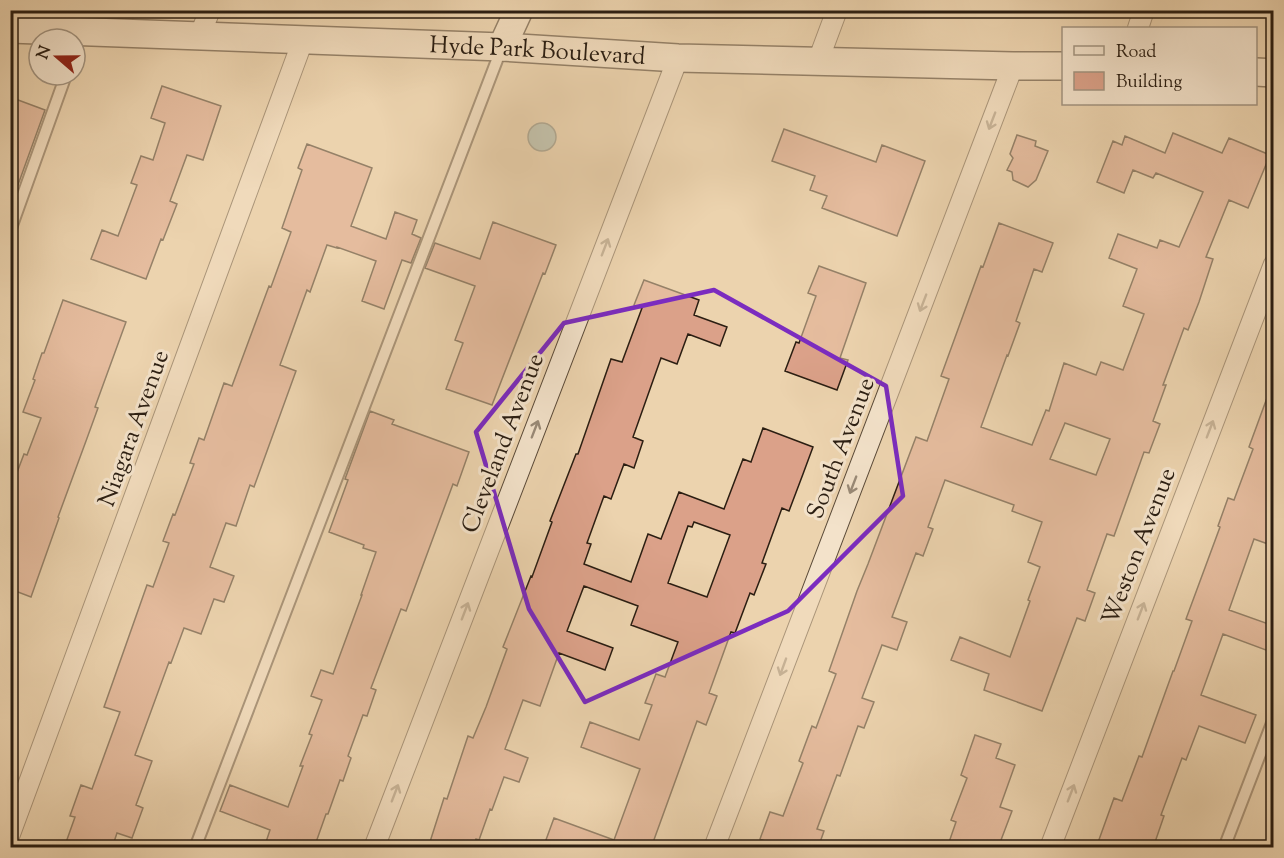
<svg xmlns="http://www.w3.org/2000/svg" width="1284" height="858" viewBox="0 0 1284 858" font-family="'Sorts Mill Goudy',serif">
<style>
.water{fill:#9ab6b2;stroke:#6e7972;stroke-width:1.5}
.building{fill:#dba189;stroke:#2b1e12;stroke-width:1.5;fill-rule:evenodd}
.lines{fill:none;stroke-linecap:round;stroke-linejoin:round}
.service-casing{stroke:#5b4b39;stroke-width:14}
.minor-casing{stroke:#5b4b39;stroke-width:22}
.secondary-casing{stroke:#2b1e12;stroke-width:30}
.service{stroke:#f3e2ca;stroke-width:10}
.minor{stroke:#f3e2ca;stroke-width:20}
.secondary{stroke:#f3e2ca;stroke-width:27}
.oneway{stroke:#998a77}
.marked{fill:none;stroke:#7b2cbf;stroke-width:4.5;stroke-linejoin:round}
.labels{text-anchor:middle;stroke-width:6;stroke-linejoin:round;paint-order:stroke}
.street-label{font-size:24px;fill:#2b1e12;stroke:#f3e2ca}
</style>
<rect width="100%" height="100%" fill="#ecd3ae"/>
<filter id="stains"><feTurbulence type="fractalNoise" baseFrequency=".00333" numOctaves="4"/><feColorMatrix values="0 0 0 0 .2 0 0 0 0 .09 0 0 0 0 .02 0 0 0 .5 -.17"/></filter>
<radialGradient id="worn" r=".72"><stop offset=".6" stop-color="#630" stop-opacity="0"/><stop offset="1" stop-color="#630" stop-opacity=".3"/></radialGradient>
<!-- water -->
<path class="water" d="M528 137a14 14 0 1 1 28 0a14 14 0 1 1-28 0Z"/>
<!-- building -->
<path class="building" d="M 162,86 L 221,106 L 203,160 L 187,155 L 170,201 L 177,204 L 163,240 L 161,239 L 146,279 L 91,259 L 102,230 L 118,236 L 137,185 L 131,183 L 141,156 L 153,160 L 165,123 L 151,118 Z
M 10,97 L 45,110 L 10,207 Z
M 784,129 L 876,162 L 882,145 L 925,161 L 897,236 L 822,208 L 827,196 L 810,190 L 815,176 L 772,161 Z
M 1173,133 L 1222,153 L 1229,138 L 1270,155 L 1248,208 L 1229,200 L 1206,257 L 1213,259 L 1199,302 L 1188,330 L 1184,328 L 1163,385 L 1166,385 L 1153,421 L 1160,424 L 1149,453 L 1144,452 L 1114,536 L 1107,534 L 1087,590 L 1095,593 L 1085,621 L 1077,618 L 1042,711 L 984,690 L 989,674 L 951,660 L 960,637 L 1010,657 L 1030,601 L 1028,600 L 1040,567 L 1028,562 L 1042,522 L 1012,511 L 1014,505 L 945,480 L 928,527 L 933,529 L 923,556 L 916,553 L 892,617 L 907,622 L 897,650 L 882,645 L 862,698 L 874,702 L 864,728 L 858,726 L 840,776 L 837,775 L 817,829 L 824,831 L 818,848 L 784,848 L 760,839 L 770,812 L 783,816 L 803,763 L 799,761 L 812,726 L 816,728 L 836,674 L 829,671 L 857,591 L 868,564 L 916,437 L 927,441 L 949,379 L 941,376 L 981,266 L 983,267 L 999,223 L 1053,243 L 1042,272 L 1034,269 L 1016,321 L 1020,323 L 1008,356 L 1007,355 L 981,427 L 1032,445 L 1046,410 L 1049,411 L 1064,363 L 1096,375 L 1101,362 L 1123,370 L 1144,314 L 1123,306 L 1137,269 L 1109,258 L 1118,234 L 1157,248 L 1160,240 L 1179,247 L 1203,192 L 1156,173 L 1153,178 L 1133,170 L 1124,193 L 1097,182 L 1113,141 L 1122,145 L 1125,136 L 1165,153 ZM 1065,423 L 1110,439 L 1096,475 L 1050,459 Z
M 1017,135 L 1036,141 L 1035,146 L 1048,151 L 1036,180 L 1028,187 L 1013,180 L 1012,172 L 1007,170 L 1013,158 L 1010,154 Z
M 307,144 L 372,168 L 351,226 L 386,239 L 395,212 L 417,220 L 412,234 L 421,238 L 411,263 L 402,260 L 384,309 L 362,301 L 376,261 L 337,247 L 337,248 L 327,245 L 310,292 L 307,290 L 280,365 L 296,371 L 254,487 L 250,485 L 236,526 L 226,523 L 210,567 L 234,576 L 224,602 L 214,599 L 201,634 L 184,628 L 171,663 L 169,662 L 135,755 L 152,761 L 136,805 L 143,808 L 132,838 L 117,833 L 112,848 L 64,848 L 75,817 L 70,816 L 81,785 L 92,789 L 120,712 L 104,707 L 147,585 L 153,587 L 169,543 L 163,541 L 173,514 L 175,515 L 194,464 L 190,463 L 199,438 L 204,440 L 224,383 L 232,386 L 269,286 L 271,287 L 291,232 L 282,228 L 302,170 L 298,168 Z
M 493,222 L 556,245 L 545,274 L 543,273 L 492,405 L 446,389 L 463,343 L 455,340 L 475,286 L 425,268 L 435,243 L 480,259 Z
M 819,266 L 866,283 L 840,358 L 848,360 L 837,390 L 785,371 L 796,342 L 799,343 L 816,296 L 808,293 Z
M 644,280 L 699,300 L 694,315 L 727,327 L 720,346 L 688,334 L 677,364 L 661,358 L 633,437 L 643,441 L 634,468 L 624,464 L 611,499 L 604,496 L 587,543 L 591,544 L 584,564 L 631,582 L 648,534 L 661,539 L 679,492 L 724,509 L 743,459 L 751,462 L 763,428 L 813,447 L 803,474 L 789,511 L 782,508 L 762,563 L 766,564 L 754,595 L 750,593 L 735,633 L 731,632 L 709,693 L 717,696 L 706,725 L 697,721 L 651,848 L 543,848 L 554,818 L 614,840 L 640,769 L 581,747 L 590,722 L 639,740 L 652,705 L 645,703 L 656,674 L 665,677 L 678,642 L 631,625 L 638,606 L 584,586 L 567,631 L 613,648 L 605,670 L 559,653 L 540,706 L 523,700 L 505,749 L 528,758 L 519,782 L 504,777 L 492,810 L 490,809 L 479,840 L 476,839 L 473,848 L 428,848 L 444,798 L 447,799 L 468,736 L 473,738 L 486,707 L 507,649 L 503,647 L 531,576 L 532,577 L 552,522 L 550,521 L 576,454 L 578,454 L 611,359 L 622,362 L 642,308 L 634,305 ZM 694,522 L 730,535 L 707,597 L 668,583 L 688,526 L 692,527 Z
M 63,300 L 126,322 L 95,407 L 98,408 L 86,441 L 58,517 L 59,518 L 31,597 L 10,589 L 10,491 L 24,454 L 27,455 L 41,418 L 23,412 L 35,380 L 33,379 L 42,353 L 44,353 Z
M 1271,387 L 1274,388 L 1274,528 L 1268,544 L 1254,539 L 1229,610 L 1274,626 L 1274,653 L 1223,634 L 1201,695 L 1256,715 L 1245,743 L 1199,726 L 1186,760 L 1182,758 L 1161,815 L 1164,816 L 1153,848 L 1096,848 L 1114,798 L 1122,801 L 1139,756 L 1142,757 L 1173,671 L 1174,671 L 1192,621 L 1186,619 L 1220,527 L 1218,526 L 1228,498 L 1234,500 L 1253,449 L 1249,447 Z
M 370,411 L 394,420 L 392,424 L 469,452 L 457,486 L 453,484 L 406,611 L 401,609 L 371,688 L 376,690 L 367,716 L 363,715 L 348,756 L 351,758 L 343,781 L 340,780 L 328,814 L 326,814 L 314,848 L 264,848 L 270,830 L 220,811 L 230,785 L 288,807 L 303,766 L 300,766 L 312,735 L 309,734 L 322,700 L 311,696 L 321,670 L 333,674 L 362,595 L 361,595 L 376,552 L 363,548 L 364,545 L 329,532 L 348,480 L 345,479 Z
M 975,735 L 1001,744 L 996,758 L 1015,765 L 1000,807 L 1012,811 L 998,848 L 947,848 L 956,822 L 951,820 L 967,778 L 961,775 Z"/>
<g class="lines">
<defs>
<path id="service" d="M 75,51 L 82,32
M 10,231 L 66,75
M 195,848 L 502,47
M 1224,848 L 1274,718"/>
<path id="minor" d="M 1138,28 L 1144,10
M 199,37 L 210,10
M 818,61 L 837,10
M 10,834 L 303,40
M 374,848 L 678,58
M 714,848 L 1013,66
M 1050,848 L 1274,264"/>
<g id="secondary">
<path id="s1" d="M 10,29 L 502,47 L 678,58 L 1013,66 L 1064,66"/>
<path d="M 502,47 L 519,10"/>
<path d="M 1256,72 L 1274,73"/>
</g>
</defs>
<!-- service casing -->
<use href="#service" class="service-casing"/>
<!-- minor casing -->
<use href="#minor" class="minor-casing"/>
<!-- secondary casing -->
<use href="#secondary" class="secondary-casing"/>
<!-- service -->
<use href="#service" class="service"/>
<!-- minor -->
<use href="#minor" class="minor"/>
<!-- secondary -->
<use href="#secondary" class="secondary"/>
</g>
<!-- one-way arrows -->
<defs><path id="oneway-shaft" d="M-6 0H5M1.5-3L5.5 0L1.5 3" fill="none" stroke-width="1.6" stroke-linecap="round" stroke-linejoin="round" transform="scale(1.5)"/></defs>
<g class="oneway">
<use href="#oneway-shaft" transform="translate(992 121) rotate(111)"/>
<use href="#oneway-shaft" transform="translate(605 247) rotate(-69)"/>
<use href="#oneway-shaft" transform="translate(923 303) rotate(111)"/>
<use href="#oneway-shaft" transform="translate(535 429) rotate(-69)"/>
<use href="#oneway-shaft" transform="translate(1210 429) rotate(-69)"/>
<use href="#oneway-shaft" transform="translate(853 485) rotate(111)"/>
<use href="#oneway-shaft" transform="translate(465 611) rotate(-69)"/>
<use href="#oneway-shaft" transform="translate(1141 611) rotate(-69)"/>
<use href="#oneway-shaft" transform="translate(783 667) rotate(110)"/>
<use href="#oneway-shaft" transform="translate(395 793) rotate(-69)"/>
<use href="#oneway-shaft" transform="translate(1071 793) rotate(-69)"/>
</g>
<!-- marked area -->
<path d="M0 0H1284V858H0ZM 714,290 L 886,386 L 903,496 L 788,611 L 585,702 L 529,609 L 476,432 L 564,323 Z" fill="#ecd3ae" fill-opacity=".55" fill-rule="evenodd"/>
<path class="marked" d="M 714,290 L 886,386 L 903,496 L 788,611 L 585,702 L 529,609 L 476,432 L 564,323 Z"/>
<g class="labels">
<!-- street labels -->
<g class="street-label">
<text dy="8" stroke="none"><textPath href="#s1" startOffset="528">Hyde Park Boulevard</textPath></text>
<text transform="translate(133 428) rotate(-70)" y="8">Niagara Avenue</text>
<text transform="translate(502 443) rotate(-69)" y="8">Cleveland Avenue</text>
<text transform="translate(840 448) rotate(-69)" y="8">South Avenue</text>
<text transform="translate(1138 546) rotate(-69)" y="8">Weston Avenue</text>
</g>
</g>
<!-- margin -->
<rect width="1284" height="858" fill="none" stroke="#ecd3ae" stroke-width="36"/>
<rect x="12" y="12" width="1260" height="834" fill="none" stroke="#2b1e12" stroke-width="3"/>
<rect x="18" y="18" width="1248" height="822" fill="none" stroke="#2b1e12" stroke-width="1.5"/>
<!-- legend -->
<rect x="1062" y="27" width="195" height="78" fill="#f3e2ca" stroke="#a39480" stroke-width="1.5"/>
<rect x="1074" y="46" width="30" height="9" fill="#f3e2ca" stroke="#a39480" stroke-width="1.5"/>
<text x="1116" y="57" font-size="18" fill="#2b1e12">Road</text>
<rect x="1074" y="72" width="30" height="18" fill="#dba189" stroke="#a39480" stroke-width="1.5"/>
<text x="1116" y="87" font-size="18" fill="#2b1e12">Building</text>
<!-- north arrow -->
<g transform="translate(57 57) rotate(290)"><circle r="28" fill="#f3e2ca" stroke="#a39480" stroke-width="1.5"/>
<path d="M0-4.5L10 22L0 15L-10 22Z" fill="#8f2418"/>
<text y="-9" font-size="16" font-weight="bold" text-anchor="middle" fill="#2b1e12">N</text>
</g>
<rect width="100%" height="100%" filter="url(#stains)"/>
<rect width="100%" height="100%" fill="url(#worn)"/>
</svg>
